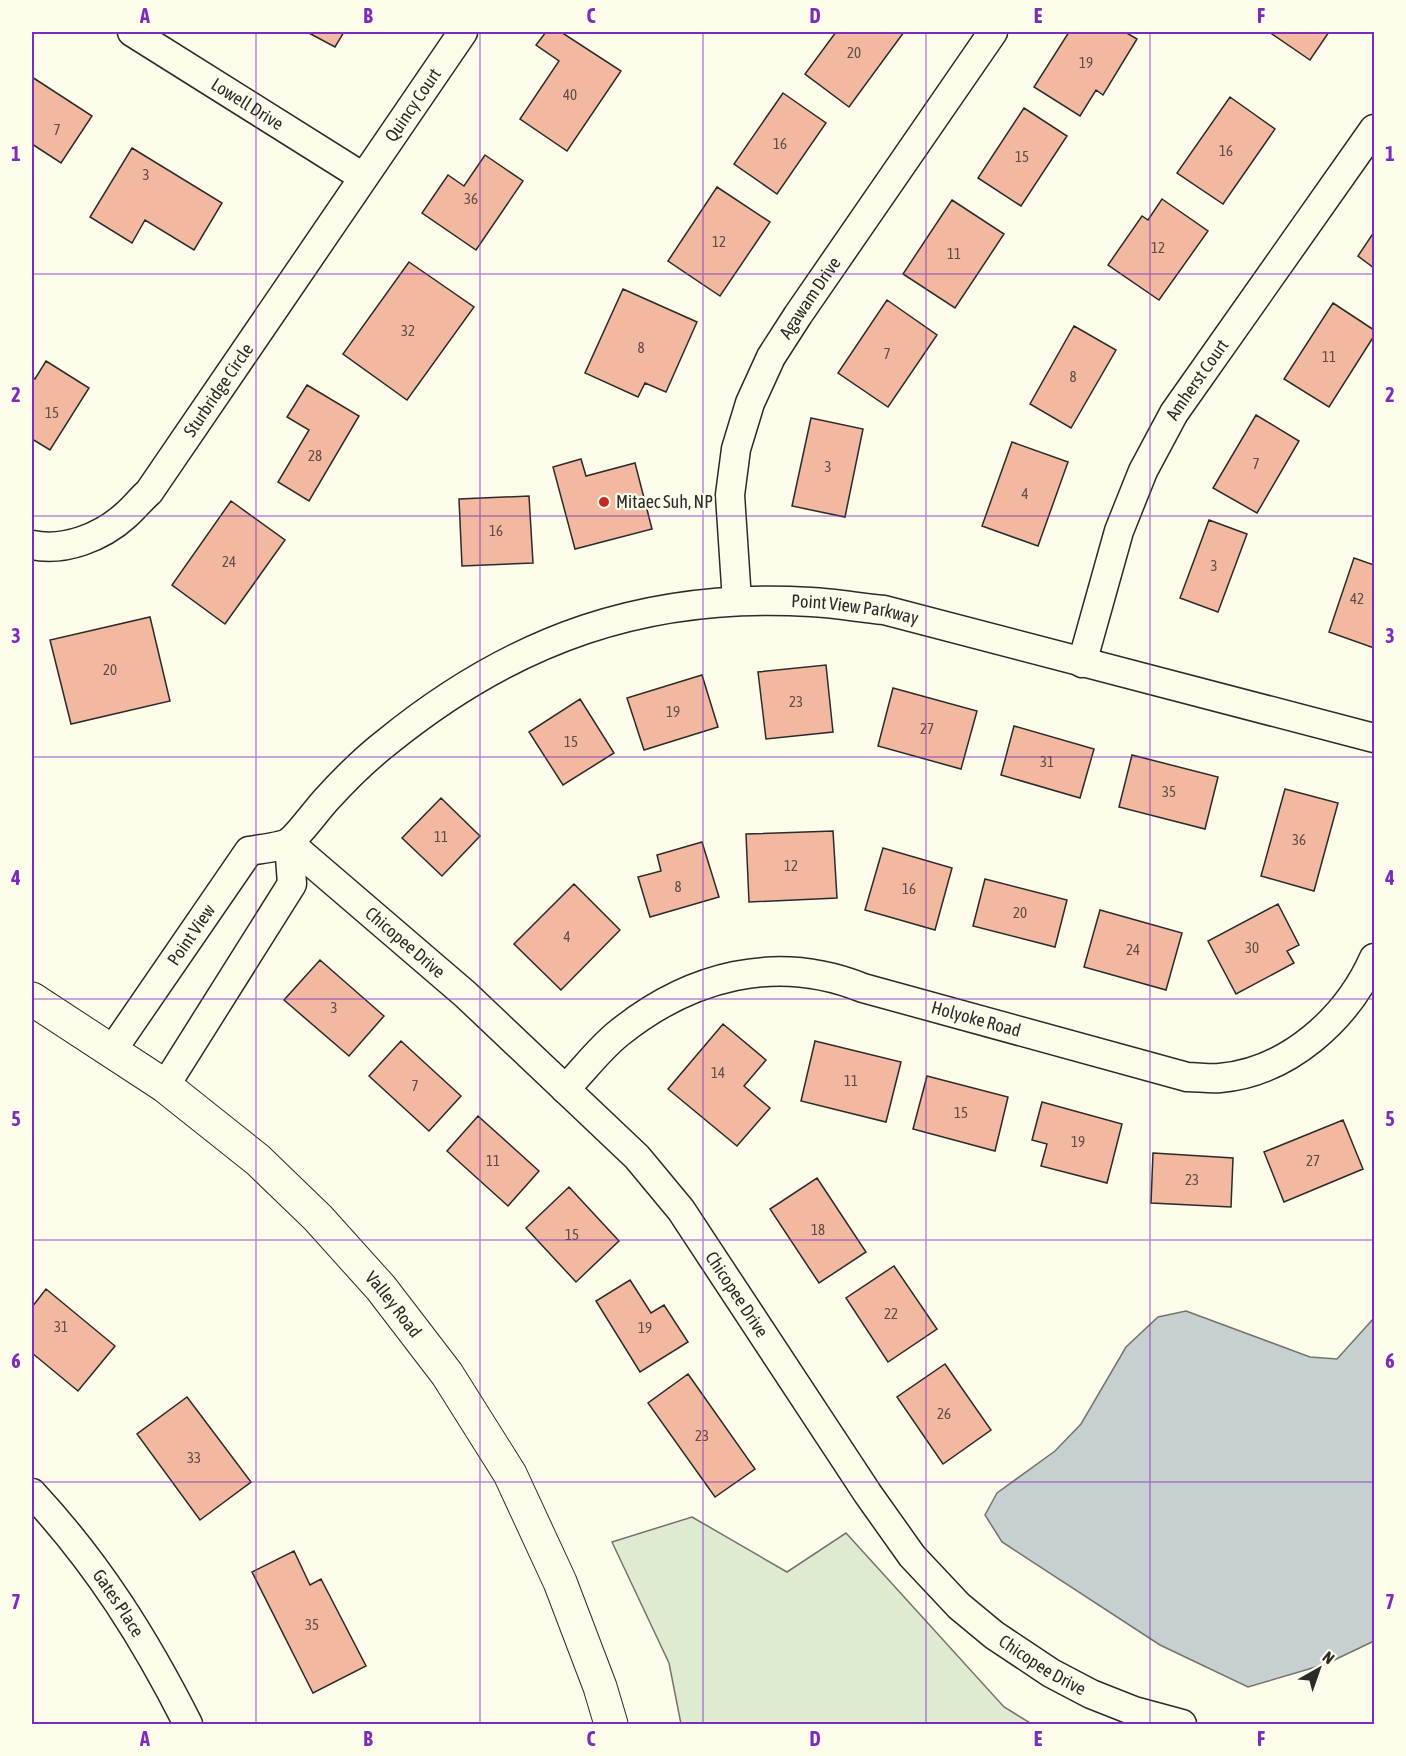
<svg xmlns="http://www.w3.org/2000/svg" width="1406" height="1756" viewBox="0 0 1406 1756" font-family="'Asap Condensed',sans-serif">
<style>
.green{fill:#deebd1;stroke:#74746e;stroke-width:1.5}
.water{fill:#c7d0d0;stroke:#74746e;stroke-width:1.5}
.building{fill:#f2b8a0;stroke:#2b2b2b;stroke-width:1.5}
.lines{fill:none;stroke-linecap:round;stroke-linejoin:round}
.street-casing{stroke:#2b2b2b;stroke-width:31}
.secondary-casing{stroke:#2b2b2b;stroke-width:35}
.street{stroke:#fdfbea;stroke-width:28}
.secondary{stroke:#fdfbea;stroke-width:33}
.grid{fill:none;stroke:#7b2cbf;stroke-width:1.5;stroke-opacity:0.55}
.poi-dot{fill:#c62828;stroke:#fdfbea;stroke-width:2}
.labels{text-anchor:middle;stroke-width:4.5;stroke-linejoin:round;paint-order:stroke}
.number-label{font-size:15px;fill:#5d4e48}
.street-label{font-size:18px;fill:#2b2b2b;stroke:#fdfbea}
.poi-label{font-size:18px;fill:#2b2b2b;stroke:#fdfbea;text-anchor:start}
.neatline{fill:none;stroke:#7b2cbf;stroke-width:2}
.grid-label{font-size:20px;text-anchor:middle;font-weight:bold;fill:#7b2cbf}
</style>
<rect width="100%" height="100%" fill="#fdfbea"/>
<!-- green -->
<path class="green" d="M 692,1517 L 787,1572 L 846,1533 L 1004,1707 L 1032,1724 L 681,1724 L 669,1663 L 612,1542 Z"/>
<!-- water -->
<path class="water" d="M 1186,1311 L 1310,1357 L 1337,1359 L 1374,1318 L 1374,1641 L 1326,1664 L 1248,1687 L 1160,1645 L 1002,1542 L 985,1515 L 997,1493 L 1055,1451 L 1081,1424 L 1126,1347 L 1158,1317 Z"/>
<!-- building -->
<path class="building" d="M 307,32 L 344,32 L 335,47 Z
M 546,32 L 561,32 L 621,71 L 567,151 L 520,119 L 559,61 L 536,45 Z
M 836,32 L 904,32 L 849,107 L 805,74 Z
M 1069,32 L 1125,32 L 1137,39 L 1103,95 L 1096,90 L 1080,116 L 1034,87 Z
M 1269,32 L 1329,32 L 1310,60 Z
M 32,77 L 92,116 L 61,163 L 32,144 Z
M 783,93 L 826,123 L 777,194 L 734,164 Z
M 1230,97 L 1275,129 L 1223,204 L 1177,173 Z
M 1024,108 L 1067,136 L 1021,206 L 978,178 Z
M 132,148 L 222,203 L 194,250 L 145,220 L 132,243 L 90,217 Z
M 485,155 L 523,181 L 476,250 L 422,213 L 448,175 L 464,186 Z
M 717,187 L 770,222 L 720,296 L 668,261 Z
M 1162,199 L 1208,231 L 1159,300 L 1108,265 L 1142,216 L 1148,220 Z
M 952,200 L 1004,234 L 955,308 L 903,274 Z
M 1374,232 L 1374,268 L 1358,256 Z
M 409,262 L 474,307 L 407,400 L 343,354 Z
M 623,289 L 697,322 L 666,392 L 645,383 L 638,397 L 585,373 Z
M 887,300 L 937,335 L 888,407 L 838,373 Z
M 1333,303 L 1374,330 L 1374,336 L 1329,407 L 1284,379 Z
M 1074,326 L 1116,350 L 1071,428 L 1030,404 Z
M 46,361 L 89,388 L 50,450 L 32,439 L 32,377 L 35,379 Z
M 307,385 L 359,416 L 309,501 L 278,482 L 309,430 L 287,417 Z
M 1256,415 L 1299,441 L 1257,513 L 1213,488 Z
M 811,418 L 863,429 L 845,517 L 792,506 Z
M 1012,442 L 1068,462 L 1038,546 L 982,526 Z
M 581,459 L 586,476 L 635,463 L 652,529 L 575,549 L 553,467 Z
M 529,496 L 533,563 L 462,566 L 459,499 Z
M 231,501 L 285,540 L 225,624 L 172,585 Z
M 1209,520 L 1247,534 L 1218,612 L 1180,598 Z
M 1354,558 L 1374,565 L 1374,648 L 1329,632 Z
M 150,617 L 170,701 L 71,724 L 50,640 Z
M 826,665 L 833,732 L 766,739 L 758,672 Z
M 702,675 L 718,727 L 644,750 L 627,698 Z
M 893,688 L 977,711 L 961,769 L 878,746 Z
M 580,699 L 614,753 L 563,785 L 529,732 Z
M 1014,726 L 1094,749 L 1080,798 L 1001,775 Z
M 1132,755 L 1218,777 L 1205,829 L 1119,807 Z
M 1285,789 L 1338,803 L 1314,891 L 1261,876 Z
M 441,798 L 480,836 L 442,876 L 402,838 Z
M 833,831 L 837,898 L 749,902 L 746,834 Z
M 702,842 L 719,897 L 650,917 L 638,877 L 661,871 L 657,855 Z
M 883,848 L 952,868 L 935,930 L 865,910 Z
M 985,879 L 1067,900 L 1055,947 L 973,926 Z
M 574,884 L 620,930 L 561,990 L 514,944 Z
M 1278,904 L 1299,945 L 1287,951 L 1294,963 L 1236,994 L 1208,941 Z
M 1100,910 L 1182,933 L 1166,990 L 1084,967 Z
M 320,960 L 384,1016 L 349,1056 L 284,1000 Z
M 723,1024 L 766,1060 L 744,1086 L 770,1108 L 737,1146 L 668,1089 Z
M 401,1041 L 461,1096 L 429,1131 L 369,1076 Z
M 815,1041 L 901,1062 L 886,1122 L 801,1101 Z
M 927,1076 L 1008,1097 L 995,1151 L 913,1129 Z
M 1042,1102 L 1122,1124 L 1107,1183 L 1041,1166 L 1047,1144 L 1032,1140 Z
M 478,1116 L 539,1171 L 508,1206 L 447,1151 Z
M 1343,1120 L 1363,1169 L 1284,1202 L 1264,1152 Z
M 1153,1153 L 1233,1158 L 1231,1207 L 1151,1203 Z
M 817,1178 L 866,1252 L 819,1283 L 770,1209 Z
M 569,1187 L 619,1241 L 576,1282 L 526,1228 Z
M 894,1266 L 937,1329 L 888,1362 L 846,1298 Z
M 630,1280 L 651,1313 L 664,1305 L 688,1342 L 640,1372 L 596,1301 Z
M 46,1289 L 115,1346 L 78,1391 L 32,1353 L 32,1307 Z
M 945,1364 L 991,1430 L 943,1464 L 897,1397 Z
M 688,1374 L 755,1469 L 715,1497 L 648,1403 Z
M 187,1397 L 251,1482 L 200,1520 L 137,1434 Z
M 294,1551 L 310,1585 L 321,1579 L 366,1666 L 313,1693 L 252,1572 Z"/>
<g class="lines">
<defs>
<g id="street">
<path id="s1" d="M 132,32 L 363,177"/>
<path id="s2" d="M 32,545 C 64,552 102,537 126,515 C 134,508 141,499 149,492 L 463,32"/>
<path id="s3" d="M 737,601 L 730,495 L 736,449 L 750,403 L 771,357 L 798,315 L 993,32"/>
<path id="s4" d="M 1082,663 L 1119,531 L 1143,471 L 1174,413 L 1374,129"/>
<path id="s5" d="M 289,843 L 465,994 L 637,1157 L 681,1210 L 868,1494 L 912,1556 L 959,1606 L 994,1635 L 1051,1673 L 1091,1694 L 1134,1711 L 1182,1724"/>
<path id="s6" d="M 111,1052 L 249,851 C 259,849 282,847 289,842 C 297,837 317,810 325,801 C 344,780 365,759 387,742 C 515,638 647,592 811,602 C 835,603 860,608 884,610 L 1374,738"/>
<path d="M 165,1086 L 292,884 L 289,843"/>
<path id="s7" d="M 565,1089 C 583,1071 599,1049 619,1033 C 690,976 776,953 863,988 L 1187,1077 C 1198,1077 1209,1079 1220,1078 C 1288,1072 1347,1019 1374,958"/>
<path id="s8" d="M 32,1493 C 98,1564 145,1639 188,1724"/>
</g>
<g id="secondary">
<path id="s9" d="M 32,999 L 165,1086 L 258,1160 L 318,1218 L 381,1288 L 447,1374 L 510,1474 L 560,1582 L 600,1687 L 611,1724"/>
</g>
</defs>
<!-- street casing -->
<use href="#street" class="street-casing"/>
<!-- secondary casing -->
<use href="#secondary" class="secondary-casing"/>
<!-- street -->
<use href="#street" class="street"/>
<!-- secondary -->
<use href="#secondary" class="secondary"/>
</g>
<!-- grid -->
<path class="grid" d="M 256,32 L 256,1724M 480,32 L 480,1724M 703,32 L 703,1724M 926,32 L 926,1724M 1150,32 L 1150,1724M 32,274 L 1374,274M 32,516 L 1374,516M 32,757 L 1374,757M 32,999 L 1374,999M 32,1240 L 1374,1240M 32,1482 L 1374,1482"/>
<!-- markers -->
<circle class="poi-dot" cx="604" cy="502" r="6"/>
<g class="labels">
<!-- number labels -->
<g class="number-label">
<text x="854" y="58">20</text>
<text x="1086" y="68">19</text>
<text x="570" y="100">40</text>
<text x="57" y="135">7</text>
<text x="780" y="149">16</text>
<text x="1226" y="156">16</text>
<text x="1022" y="162">15</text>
<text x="146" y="180">3</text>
<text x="471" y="204">36</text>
<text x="719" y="247">12</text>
<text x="1158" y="253">12</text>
<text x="954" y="259">11</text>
<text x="408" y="336">32</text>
<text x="641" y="353">8</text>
<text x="887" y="359">7</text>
<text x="1329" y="362">11</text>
<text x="1073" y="382">8</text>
<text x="52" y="418">15</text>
<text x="315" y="461">28</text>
<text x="1256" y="469">7</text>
<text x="828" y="472">3</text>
<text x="1025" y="499">4</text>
<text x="496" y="536">16</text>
<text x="229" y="567">24</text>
<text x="1214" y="571">3</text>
<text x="1357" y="604">42</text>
<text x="110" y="675">20</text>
<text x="796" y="707">23</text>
<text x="673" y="717">19</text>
<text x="927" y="734">27</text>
<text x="571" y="747">15</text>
<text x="1047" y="767">31</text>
<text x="1169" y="797">35</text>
<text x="441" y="842">11</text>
<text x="1299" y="845">36</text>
<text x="791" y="871">12</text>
<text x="678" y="892">8</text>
<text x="909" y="894">16</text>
<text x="1020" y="918">20</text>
<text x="567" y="942">4</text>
<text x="1252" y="953">30</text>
<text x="1133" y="955">24</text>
<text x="334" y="1013">3</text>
<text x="718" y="1078">14</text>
<text x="851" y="1086">11</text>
<text x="415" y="1091">7</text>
<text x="961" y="1118">15</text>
<text x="1078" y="1147">19</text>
<text x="493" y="1166">11</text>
<text x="1313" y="1166">27</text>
<text x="1192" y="1185">23</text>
<text x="818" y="1235">18</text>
<text x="572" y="1240">15</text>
<text x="891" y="1319">22</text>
<text x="61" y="1332">31</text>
<text x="645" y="1333">19</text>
<text x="944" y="1419">26</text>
<text x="702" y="1441">23</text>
<text x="194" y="1463">33</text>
<text x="312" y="1630">35</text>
</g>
<!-- street labels -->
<g class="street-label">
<text dy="6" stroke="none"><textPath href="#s1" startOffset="136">Lowell Drive</textPath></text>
<text dy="6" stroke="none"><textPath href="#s2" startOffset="603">Quincy Court</textPath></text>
<text dy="6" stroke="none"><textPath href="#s3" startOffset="322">Agawam Drive</textPath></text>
<text dy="6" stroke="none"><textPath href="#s4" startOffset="308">Amherst Court</textPath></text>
<text dy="6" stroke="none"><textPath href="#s2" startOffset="258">Sturbridge Circle</textPath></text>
<text dy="6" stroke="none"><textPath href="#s6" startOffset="928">Point View Parkway</textPath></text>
<text dy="6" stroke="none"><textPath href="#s6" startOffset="142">Point View</textPath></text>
<text dy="6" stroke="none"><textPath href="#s5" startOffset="153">Chicopee Drive</textPath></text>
<text dy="6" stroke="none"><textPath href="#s7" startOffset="456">Holyoke Road</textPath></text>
<text dy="6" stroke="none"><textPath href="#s5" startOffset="639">Chicopee Drive</textPath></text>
<text dy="6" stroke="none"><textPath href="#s9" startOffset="476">Valley Road</textPath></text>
<text dy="6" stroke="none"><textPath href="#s8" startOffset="140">Gates Place</textPath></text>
<text dy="6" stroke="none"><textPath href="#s5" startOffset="1125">Chicopee Drive</textPath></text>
</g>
<!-- poi labels -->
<g class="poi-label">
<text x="616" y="508">Mitaec Suh, NP</text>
</g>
</g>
<!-- border -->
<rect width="1406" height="1756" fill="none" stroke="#fdfbea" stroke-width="66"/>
<!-- north arrow -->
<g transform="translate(1319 1669) rotate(40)" stroke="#fdfbea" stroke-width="4.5" paint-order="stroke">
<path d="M0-4.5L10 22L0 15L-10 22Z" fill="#2b2b2b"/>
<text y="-9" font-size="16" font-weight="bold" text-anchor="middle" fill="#2b2b2b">N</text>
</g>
<rect x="33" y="33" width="1340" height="1690" class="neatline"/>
<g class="grid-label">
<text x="145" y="23">A</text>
<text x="368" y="23">B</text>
<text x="591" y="23">C</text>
<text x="815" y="23">D</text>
<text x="1038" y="23">E</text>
<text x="1261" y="23">F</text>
<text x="16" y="161">1</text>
<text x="1390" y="161">1</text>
<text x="16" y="402">2</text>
<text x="1390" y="402">2</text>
<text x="16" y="643">3</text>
<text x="1390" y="643">3</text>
<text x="16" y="885">4</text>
<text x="1390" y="885">4</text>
<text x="16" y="1126">5</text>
<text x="1390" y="1126">5</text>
<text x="16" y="1368">6</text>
<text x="1390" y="1368">6</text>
<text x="16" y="1609">7</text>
<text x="1390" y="1609">7</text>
<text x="145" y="1746">A</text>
<text x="368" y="1746">B</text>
<text x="591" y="1746">C</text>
<text x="815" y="1746">D</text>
<text x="1038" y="1746">E</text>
<text x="1261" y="1746">F</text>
</g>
</svg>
